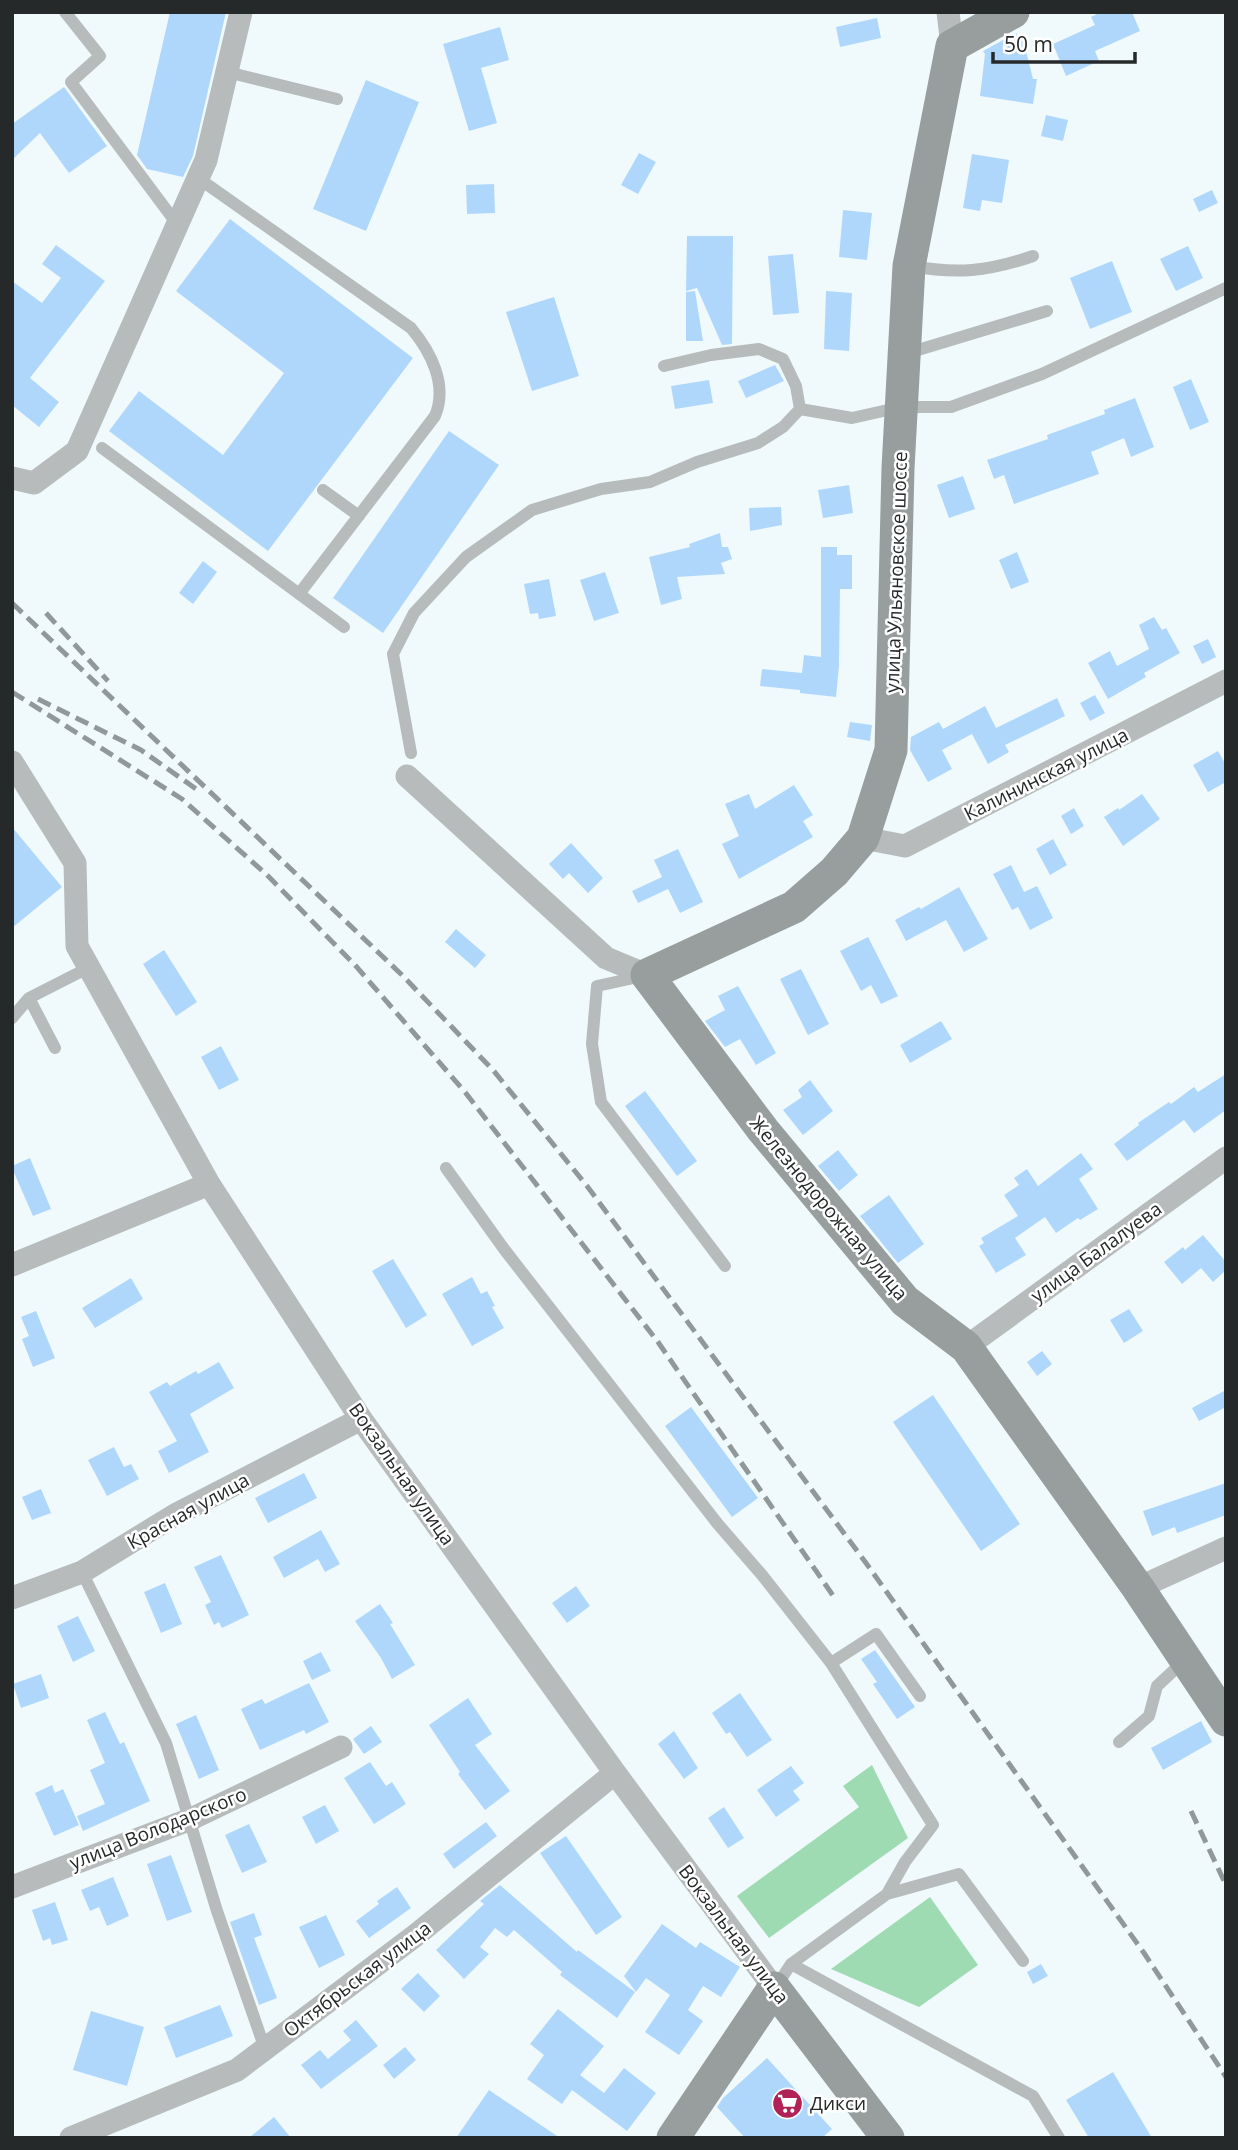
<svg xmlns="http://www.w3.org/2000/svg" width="1238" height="2150" viewBox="0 0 1238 2150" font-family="'Open Sans',sans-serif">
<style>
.forest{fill:#9edab2}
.building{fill:#afd7fc}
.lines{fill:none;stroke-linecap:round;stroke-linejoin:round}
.lane{stroke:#b7bbbb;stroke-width:12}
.street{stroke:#b7bbbb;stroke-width:23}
.secondary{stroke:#979e9d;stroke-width:33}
.rail{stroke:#919899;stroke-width:5;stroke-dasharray:14 7;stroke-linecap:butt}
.labels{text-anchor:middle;stroke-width:5;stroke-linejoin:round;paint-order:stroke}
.street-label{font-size:19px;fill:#26292a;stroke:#fff}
.poi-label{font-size:19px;fill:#26292a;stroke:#fff;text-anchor:start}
</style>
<rect width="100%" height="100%" fill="#f0fafc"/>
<!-- forest -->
<path class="forest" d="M 872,1765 L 908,1838 L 769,1938 L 737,1896 L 859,1807 L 843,1786 Z
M 930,1897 L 978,1965 L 919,2007 L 831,1969 Z"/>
<!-- building -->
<path class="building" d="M 170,12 L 226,12 L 193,156 L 183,177 L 147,169 L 137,155 Z
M 1101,12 L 1132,12 L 1140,31 L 1095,51 L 1099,61 L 1066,76 L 1053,44 L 1095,25 L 1091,17 Z
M 877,18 L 881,38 L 840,47 L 836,27 Z
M 500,27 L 509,60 L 481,68 L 497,123 L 469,131 L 443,44 Z
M 1016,33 L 1024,43 L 1033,79 L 1037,79 L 1033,104 L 980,96 L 985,54 L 983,51 Z
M 366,80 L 419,102 L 366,231 L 313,209 Z
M 64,87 L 107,146 L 69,173 L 40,133 L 12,160 L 12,124 Z
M 1046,115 L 1068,120 L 1063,141 L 1041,136 Z
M 639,153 L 656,162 L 638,194 L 621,185 Z
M 972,154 L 1009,160 L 1002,203 L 982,200 L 980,211 L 963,208 Z
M 494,184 L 495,213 L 467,214 L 466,185 Z
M 1212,190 L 1218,203 L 1199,212 L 1193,199 Z
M 843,210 L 872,213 L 867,260 L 839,257 Z
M 230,219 L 413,358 L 268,551 L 109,431 L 139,391 L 223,455 L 284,373 L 176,291 Z
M 687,236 L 733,236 L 732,344 L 722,345 L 697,288 L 686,291 Z
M 56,245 L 105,281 L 30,378 L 59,402 L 39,427 L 12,405 L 12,281 L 42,303 L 61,278 L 42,264 Z
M 1188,246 L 1203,278 L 1176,291 L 1160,259 Z
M 793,254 L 799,313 L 773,315 L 768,256 Z
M 1112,261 L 1132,312 L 1090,329 L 1070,278 Z
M 695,291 L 703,341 L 686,341 L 686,292 Z
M 826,291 L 852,293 L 849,351 L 824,349 Z
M 554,297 L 579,376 L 532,391 L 506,312 Z
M 775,365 L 784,381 L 746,398 L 738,381 Z
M 1191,379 L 1209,422 L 1190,430 L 1173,387 Z
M 709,380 L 713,403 L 675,409 L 671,386 Z
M 1135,398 L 1154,447 L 1131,457 L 1124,438 L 1091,452 L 1099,474 L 1014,504 L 1004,475 L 994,479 L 987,460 L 1048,439 L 1047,435 L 1105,414 L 1104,410 Z
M 449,431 L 499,465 L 383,633 L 333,598 Z
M 963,476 L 975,509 L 949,518 L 937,485 Z
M 849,485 L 853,513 L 823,518 L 818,490 Z
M 781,507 L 782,525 L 750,531 L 749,508 Z
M 720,533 L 722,547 L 728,547 L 732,559 L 721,563 L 725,574 L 677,577 L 682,599 L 661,605 L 649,557 L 690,547 L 689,544 Z
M 821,547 L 837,547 L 837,555 L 852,555 L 852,589 L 840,589 L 839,666 L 836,697 L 800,693 L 800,690 L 760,686 L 762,669 L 802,673 L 804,655 L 821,657 Z
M 1017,552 L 1029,582 L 1011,589 L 999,560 Z
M 203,561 L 217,572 L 193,604 L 179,593 Z
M 605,572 L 619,613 L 594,621 L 580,580 Z
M 549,579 L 556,616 L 539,619 L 538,613 L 530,614 L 524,584 Z
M 1154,617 L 1162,630 L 1166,628 L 1180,653 L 1144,673 L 1146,677 L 1108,699 L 1088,663 L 1110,651 L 1117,666 L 1149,649 L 1139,625 Z
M 1208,639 L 1216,657 L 1202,664 L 1193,646 Z
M 1095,695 L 1105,713 L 1090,721 L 1080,703 Z
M 1057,698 L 1065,716 L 1005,745 L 1009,752 L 988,764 L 972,734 L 942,750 L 952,769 L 928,782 L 910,750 L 911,737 L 939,722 L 943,729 L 985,706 L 996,728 Z
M 850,722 L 872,725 L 870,741 L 847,737 Z
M 1218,751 L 1226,765 L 1226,782 L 1208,792 L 1193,765 Z
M 794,785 L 813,815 L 803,821 L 813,837 L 739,879 L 722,844 L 739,836 L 725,804 L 749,794 L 755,809 Z
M 1142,794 L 1160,819 L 1123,846 L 1104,817 L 1118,808 L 1119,810 Z
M 1074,808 L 1084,826 L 1071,834 L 1061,816 Z
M 12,827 L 62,887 L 12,928 Z
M 1053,839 L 1067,865 L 1050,875 L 1036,849 Z
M 571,843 L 603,878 L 588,893 L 569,873 L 563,879 L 549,864 Z
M 678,849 L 703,902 L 680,913 L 668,889 L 638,903 L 632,891 L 662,877 L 654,860 Z
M 1011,865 L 1024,892 L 1037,886 L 1053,918 L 1030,930 L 1018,907 L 1012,910 L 993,874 Z
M 959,887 L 988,939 L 964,952 L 946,920 L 906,941 L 895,920 L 919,907 L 921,909 Z
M 456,929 L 486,955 L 475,968 L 445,942 Z
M 868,937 L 898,996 L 881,1004 L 871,985 L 861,991 L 840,951 Z
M 164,950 L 197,1002 L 176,1016 L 143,964 Z
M 801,969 L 829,1024 L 808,1035 L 780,979 Z
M 738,986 L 776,1053 L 756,1065 L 740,1039 L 725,1047 L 705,1021 L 725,1010 L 718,996 Z
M 941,1021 L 952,1039 L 910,1063 L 900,1045 Z
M 221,1046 L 239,1080 L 219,1090 L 201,1057 Z
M 1226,1074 L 1226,1110 L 1194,1133 L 1184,1120 L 1127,1161 L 1114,1144 L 1139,1125 L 1138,1123 L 1169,1102 L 1171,1104 L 1194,1087 L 1198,1092 Z
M 810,1080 L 833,1111 L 803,1135 L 783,1110 L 802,1097 L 798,1090 Z
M 645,1091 L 697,1161 L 677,1176 L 625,1106 Z
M 838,1150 L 858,1175 L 839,1191 L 818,1166 Z
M 1081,1153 L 1093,1169 L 1079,1179 L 1098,1209 L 1080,1220 L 1078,1218 L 1056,1233 L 1045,1217 L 1015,1238 L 1026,1255 L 996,1273 L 979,1246 L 984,1243 L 981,1238 L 1018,1216 L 1004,1195 L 1019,1185 L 1014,1178 L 1027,1169 L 1038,1186 Z
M 30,1158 L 51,1209 L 33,1216 L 12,1168 L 12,1166 Z
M 889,1195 L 924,1244 L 898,1263 L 860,1216 Z
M 1203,1235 L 1226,1262 L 1226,1270 L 1213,1282 L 1201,1268 L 1182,1284 L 1164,1262 L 1183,1247 L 1185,1250 Z
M 393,1259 L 427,1315 L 406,1328 L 372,1271 Z
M 472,1277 L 481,1294 L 487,1291 L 495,1306 L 492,1307 L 504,1328 L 472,1346 L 442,1294 Z
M 131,1278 L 143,1299 L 95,1328 L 82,1308 Z
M 1129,1309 L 1143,1331 L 1124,1343 L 1110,1320 Z
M 36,1311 L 55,1358 L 33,1367 L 22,1339 L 29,1336 L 21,1317 Z
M 1042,1351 L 1052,1364 L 1037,1376 L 1027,1362 Z
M 219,1362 L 234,1388 L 190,1414 L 209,1452 L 169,1473 L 158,1451 L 177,1441 L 149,1392 L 167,1382 L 170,1386 L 196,1371 L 198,1374 Z
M 1226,1390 L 1226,1407 L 1199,1421 L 1192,1408 Z
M 933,1395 L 1020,1524 L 981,1551 L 893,1422 Z
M 691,1407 L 758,1498 L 732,1517 L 665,1426 Z
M 114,1447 L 124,1467 L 131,1464 L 139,1479 L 107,1496 L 88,1460 Z
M 304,1473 L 317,1498 L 268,1523 L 255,1498 Z
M 1226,1483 L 1226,1515 L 1177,1533 L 1175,1527 L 1152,1536 L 1143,1511 Z
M 41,1489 L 51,1513 L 32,1520 L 22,1497 Z
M 321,1530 L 340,1564 L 325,1572 L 318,1559 L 284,1578 L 273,1557 Z
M 221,1555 L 249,1615 L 222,1628 L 219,1622 L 214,1625 L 205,1605 L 211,1602 L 194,1567 Z
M 165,1583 L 182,1624 L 161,1633 L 144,1592 Z
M 576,1586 L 590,1606 L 567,1623 L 552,1603 Z
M 380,1604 L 393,1623 L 390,1624 L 415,1665 L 392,1679 L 381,1658 L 355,1621 Z
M 78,1616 L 95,1651 L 73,1662 L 57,1626 Z
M 875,1650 L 915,1707 L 897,1719 L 873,1684 L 877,1682 L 861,1659 Z
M 321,1652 L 331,1671 L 312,1680 L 303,1661 Z
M 41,1674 L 49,1698 L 21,1708 L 13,1684 Z
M 309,1683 L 329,1722 L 306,1734 L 304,1730 L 260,1750 L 241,1709 L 262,1699 L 265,1704 Z
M 740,1693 L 772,1740 L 747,1757 L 730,1732 L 726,1734 L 712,1713 Z
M 468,1698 L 492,1734 L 475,1745 L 510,1791 L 485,1810 L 458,1774 L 460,1772 L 429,1725 Z
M 105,1712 L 120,1744 L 124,1742 L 150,1801 L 83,1831 L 77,1816 L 105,1804 L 90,1770 L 105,1763 L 87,1720 Z
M 196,1715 L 219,1770 L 199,1779 L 176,1724 Z
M 1201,1721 L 1212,1742 L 1163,1770 L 1151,1748 Z
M 371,1726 L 382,1742 L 364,1754 L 353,1739 Z
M 674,1731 L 698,1768 L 684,1779 L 658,1744 Z
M 370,1762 L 386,1786 L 392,1782 L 406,1804 L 374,1824 L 344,1778 Z
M 791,1766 L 804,1783 L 793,1791 L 800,1800 L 776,1817 L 757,1790 Z
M 52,1785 L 55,1793 L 63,1789 L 79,1825 L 54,1836 L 35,1793 Z
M 325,1805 L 339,1831 L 316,1844 L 302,1817 Z
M 724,1807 L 744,1838 L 728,1848 L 708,1818 Z
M 486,1822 L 497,1836 L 454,1869 L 443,1854 Z
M 249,1824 L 267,1862 L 242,1873 L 225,1835 Z
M 566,1836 L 622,1917 L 596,1935 L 540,1853 Z
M 171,1855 L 192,1912 L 167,1921 L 147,1864 Z
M 113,1877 L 129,1916 L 107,1926 L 99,1907 L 90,1911 L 81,1890 Z
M 500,1885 L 577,1952 L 578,1950 L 635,1992 L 617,2018 L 560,1975 L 562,1972 L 514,1930 L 507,1937 L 495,1928 L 480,1947 L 489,1954 L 464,1979 L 436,1950 L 484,1904 L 480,1901 Z
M 397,1887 L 411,1908 L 369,1938 L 356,1921 L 379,1904 L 377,1901 Z
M 55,1902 L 68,1940 L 52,1945 L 50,1938 L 43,1941 L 32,1910 Z
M 254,1913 L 262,1935 L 254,1938 L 277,1998 L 259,2005 L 230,1922 Z
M 326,1915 L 345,1955 L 319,1968 L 299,1927 Z
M 662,1924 L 696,1948 L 700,1942 L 740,1967 L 721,1997 L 703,1986 L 688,2010 L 703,2021 L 679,2055 L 645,2032 L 670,1995 L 646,1978 L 636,1992 L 624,1976 Z
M 1041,1964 L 1048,1976 L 1033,1984 L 1027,1972 Z
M 418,1973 L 440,1996 L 424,2012 L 401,1989 Z
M 220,2005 L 233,2036 L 176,2058 L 164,2027 Z
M 558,2009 L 604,2046 L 580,2075 L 604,2093 L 624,2068 L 656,2093 L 627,2131 L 572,2090 L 562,2104 L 527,2079 L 544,2055 L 530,2044 Z
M 91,2011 L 144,2027 L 127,2086 L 73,2070 Z
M 356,2020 L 378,2046 L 321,2089 L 301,2065 L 320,2050 L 328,2059 L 351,2040 L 343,2031 Z
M 405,2047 L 416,2060 L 394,2079 L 383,2065 Z
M 767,2058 L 832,2129 L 822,2138 L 745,2138 L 717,2107 L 723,2098 Z
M 1113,2072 L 1152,2138 L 1089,2138 L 1066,2100 Z
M 489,2090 L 560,2138 L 456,2138 Z
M 274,2117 L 291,2138 L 249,2138 Z"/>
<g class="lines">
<!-- lane -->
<path class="lane" d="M 65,12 L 100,56 L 71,82 L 177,224
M 227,72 L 337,99
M 198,178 L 411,328 C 431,352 448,385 435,416 L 299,594
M 910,266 C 957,274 987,272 1033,256
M 908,353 L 1047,311
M 800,409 L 852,418 L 901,407 L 951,407 L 1042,374 L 1226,288
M 102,448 L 344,627
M 323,490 L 359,516
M 411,753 L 393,654 L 414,613 L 466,557 L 532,510 L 601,489 L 650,482 L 697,462 L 758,443 L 783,427 L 800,409 L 796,386 L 783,359 L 759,349 L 711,355 L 664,366
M 643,976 L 597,986 L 592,1044 L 601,1102 L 725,1266
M 29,998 L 55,1048
M 12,1018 L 29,998 L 88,968
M 446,1168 L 504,1249 L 717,1523 L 762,1575 L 831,1663 L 933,1825 L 905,1862 L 887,1894
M 82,1572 L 166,1743 L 217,1911 L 265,2049
M 831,1663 L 876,1634 L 920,1696
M 1119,1742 L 1149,1716 L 1157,1686 L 1185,1660
M 791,1964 L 1033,2096 L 1059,2138
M 775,1988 L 791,1964 L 887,1894 L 959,1874 L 1023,1961"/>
<!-- street -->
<path class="street" d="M 948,12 L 952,46
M 12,478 L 34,483 L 77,451 L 198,178 L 206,160 L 241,12
M 12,762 L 75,863 L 77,946 L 209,1184 L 361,1419 L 615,1773 L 774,1988
M 407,776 L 606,958 L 647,975
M 863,838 L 905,846 L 1226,681
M 12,1265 L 209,1184
M 966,1347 L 1226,1158
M 1138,1588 L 1226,1548
M 12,1598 L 82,1572 L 175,1515 L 361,1419
M 12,1887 L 191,1819 L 341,1747
M 71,2138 L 237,2070 L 416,1935 L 615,1773"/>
<!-- secondary -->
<path class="secondary" d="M 1013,12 L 952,46 L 909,266 L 898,468 L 891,750 L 863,838 L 834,872 L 794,907 L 647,975 L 763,1130 L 905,1301 L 966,1347 L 1138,1588 L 1226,1720
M 673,2138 L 774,1988 L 888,2138"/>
<!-- rail -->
<path class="rail" d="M 12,603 L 402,975 L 493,1070 L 587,1186 L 866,1563 L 1144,1953 L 1226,2077
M 46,613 L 108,681
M 12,692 L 182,799 L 266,874 L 355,965 L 465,1092 L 658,1342 L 834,1597
M 38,699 L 141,750 L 199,791
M 1191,1811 L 1226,1885"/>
</g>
<!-- icons -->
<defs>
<symbol id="supermarket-disc" viewBox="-11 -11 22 22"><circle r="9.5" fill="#b12256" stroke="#fff"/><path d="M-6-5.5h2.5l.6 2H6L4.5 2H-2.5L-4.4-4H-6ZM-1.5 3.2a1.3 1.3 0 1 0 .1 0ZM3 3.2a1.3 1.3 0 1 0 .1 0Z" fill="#fff"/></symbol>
</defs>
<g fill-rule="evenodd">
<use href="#supermarket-disc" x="770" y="2086" width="35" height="35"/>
</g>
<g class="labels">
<!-- street labels -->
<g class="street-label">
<text transform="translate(896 572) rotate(-88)" y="7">улица Ульяновское шоссе</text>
<text transform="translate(1046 774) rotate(-27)" y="7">Калининская улица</text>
<text transform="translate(829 1208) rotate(50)" y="7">Железнодорожная улица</text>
<text transform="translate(1096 1252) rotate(-36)" y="7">улица Балалуева</text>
<text transform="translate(402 1474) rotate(55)" y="7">Вокзальная улица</text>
<text transform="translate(188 1511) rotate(-29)" y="7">Красная улица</text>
<text transform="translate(158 1828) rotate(-22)" y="7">улица Володарского</text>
<text transform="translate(734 1934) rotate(53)" y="7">Вокзальная улица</text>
<text transform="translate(357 1979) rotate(-37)" y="7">Октябрьская улица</text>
</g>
<!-- poi labels -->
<g class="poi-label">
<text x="810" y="2110">Дикси</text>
</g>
</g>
<!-- border -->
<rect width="1238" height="2150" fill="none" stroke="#26292a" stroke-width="28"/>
<!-- scale -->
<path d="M993 52v10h142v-10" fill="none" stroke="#26292a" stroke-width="3.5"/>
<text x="1004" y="52" font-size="21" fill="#26292a" stroke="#ffffff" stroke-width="5" paint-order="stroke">50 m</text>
</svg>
